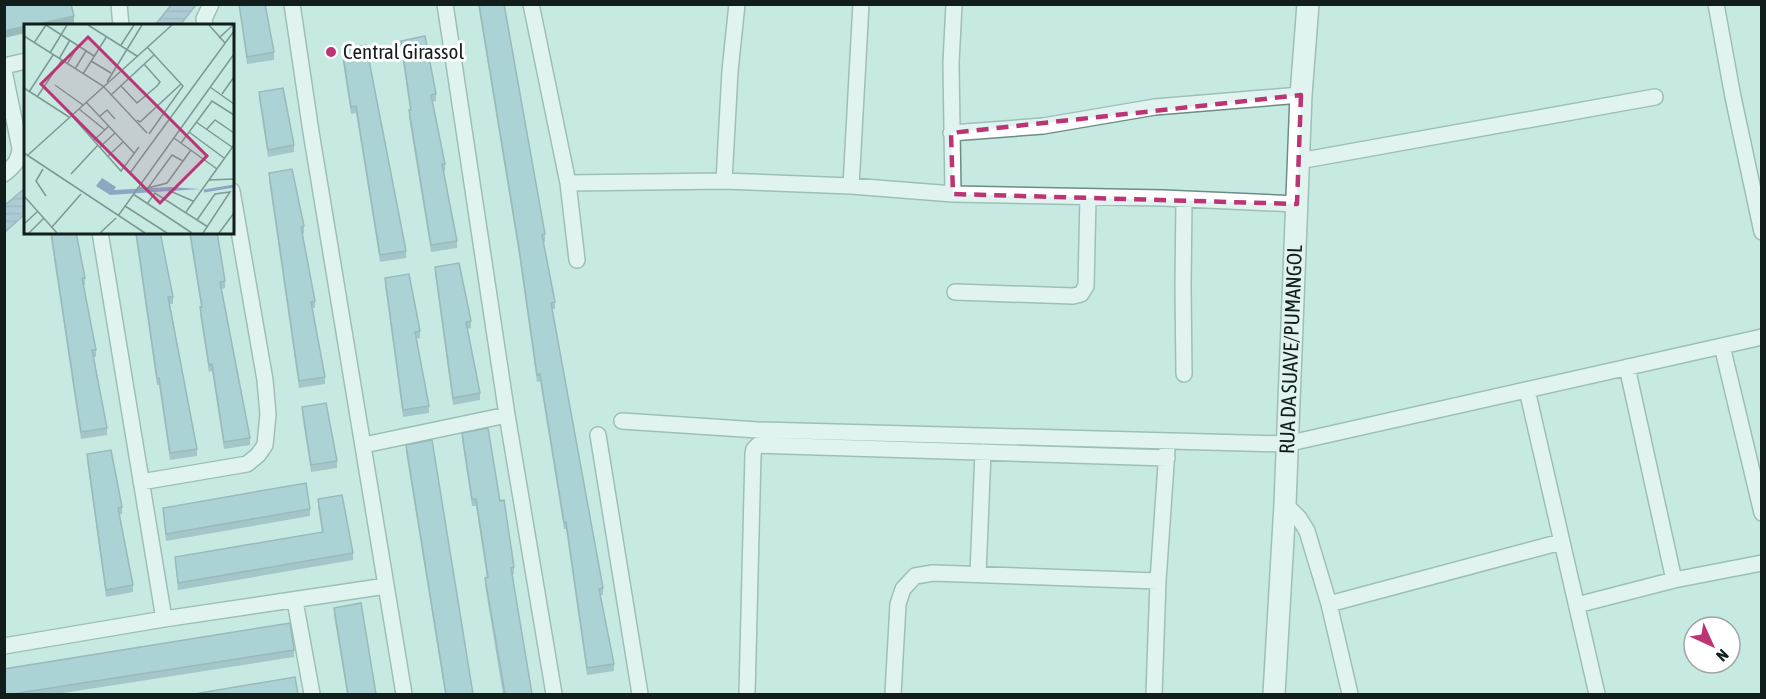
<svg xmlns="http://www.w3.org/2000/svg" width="1766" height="699" viewBox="0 0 1766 699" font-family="'Asap Condensed',sans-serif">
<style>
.water{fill:url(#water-rules);stroke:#687d91;stroke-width:1.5}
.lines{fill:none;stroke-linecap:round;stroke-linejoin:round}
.street-casing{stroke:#6c8c86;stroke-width:18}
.secondary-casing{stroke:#6c8c86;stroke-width:24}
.street{stroke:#fff;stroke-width:15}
.secondary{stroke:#fff;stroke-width:21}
.wall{fill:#789da9}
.shaded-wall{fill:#618089}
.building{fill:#8bb7c4;stroke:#618089;stroke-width:1.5}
.marked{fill:none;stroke:#bc3473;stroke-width:4.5;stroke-dasharray:12 8;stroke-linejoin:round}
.poi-dot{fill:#bc3473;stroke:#fff;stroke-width:2}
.labels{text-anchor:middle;stroke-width:6;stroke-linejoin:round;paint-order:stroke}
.poi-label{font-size:21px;fill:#111e1b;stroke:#fff;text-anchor:start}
.street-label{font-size:21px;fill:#111e1b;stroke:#fff}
.inset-river{fill:none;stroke:#8da6c3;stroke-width:3}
.inset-road{fill:none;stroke:#7e9892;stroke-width:1.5}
.view{fill:#bc3473;fill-opacity:0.15;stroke:#bc3473;stroke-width:3}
.inset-edge{fill:none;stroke:#111e1b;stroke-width:3}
</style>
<defs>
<pattern id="water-rules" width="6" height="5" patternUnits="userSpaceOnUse" patternTransform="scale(1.5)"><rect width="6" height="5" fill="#8da6c3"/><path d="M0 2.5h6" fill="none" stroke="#72879e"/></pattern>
</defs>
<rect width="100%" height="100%" fill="#c6e9e2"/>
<!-- water -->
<path class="water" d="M 171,5 L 196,5 L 180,25 L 155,25 Z
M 25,188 L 25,214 L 5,232 L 5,205 Z"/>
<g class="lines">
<defs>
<path id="street" d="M 119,4 L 121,26
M 292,4 L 311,132 L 404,694
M 445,4 L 507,415 L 554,694
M 531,4 L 568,183 L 577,260
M 1716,4 L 1733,97 L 1762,232
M 205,26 L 204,19 L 211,4
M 4,66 L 26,61
M 4,71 L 20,148 C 19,161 14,166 4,174
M 951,133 L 1043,126 L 1155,107 L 1301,95
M 1299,161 L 1655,97
M 724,181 L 730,71 L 737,4
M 568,183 L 724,181 L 851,186 L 953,194 L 1163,198 L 1297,204
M 851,186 L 861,4
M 953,194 L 951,63 L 954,4
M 100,232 L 164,619
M 955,292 L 1073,296 L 1081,294 L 1086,286 L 1088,198
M 1722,346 L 1762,513
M 1627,367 L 1674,580
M 1184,374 L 1183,286 L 1184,200
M 1527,390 L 1597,694
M 622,421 L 758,430 L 1286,444 L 1762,337
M 598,435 L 640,694
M 364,445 L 507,415
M 141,482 L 247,464 L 258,455 L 265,445 L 268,414 L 265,380 L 232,191
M 1285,504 L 1299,518 L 1307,531 L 1329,604 L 1350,694
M 978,574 L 983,452
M 295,601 L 312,694
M 1329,604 L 1561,542
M 1577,605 L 1674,580 L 1762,563
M 4,646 L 164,619 L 386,586
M 747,694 L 753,454 L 754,449 L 758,445 L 1167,458
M 893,694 L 898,604 L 903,589 L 915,576 L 933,573 L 1158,581
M 1154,694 L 1158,581 L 1167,450"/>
<g id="secondary">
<path id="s1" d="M 1274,694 L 1285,504 L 1301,95 L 1308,4"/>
</g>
</defs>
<!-- street casing -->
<use href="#street" class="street-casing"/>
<!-- secondary casing -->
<use href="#secondary" class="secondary-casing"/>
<!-- street -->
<use href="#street" class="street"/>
<!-- secondary -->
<use href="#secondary" class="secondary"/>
</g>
<!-- wall -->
<path class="wall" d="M 239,4 L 265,4 L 274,52 L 274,60 L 247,64 Z
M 478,4 L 504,4 L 545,234 L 545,242 L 543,242 L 555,302 L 555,309 L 552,309 L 603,588 L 603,595 L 600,595 L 614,664 L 614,671 L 587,675 L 566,529 L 564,529 L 540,381 L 537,382 L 519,255 Z
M 401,41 L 436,94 L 436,101 L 432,102 L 445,164 L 445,171 L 443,171 L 457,241 L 457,248 L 431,252 L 409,118 L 409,110 L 410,110 L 401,48 Z
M 342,49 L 406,251 L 406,258 L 380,262 L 356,113 L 351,114 L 342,56 Z
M 259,92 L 294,145 L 294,152 L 268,157 L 259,99 Z
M 269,173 L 304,226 L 304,233 L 302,234 L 315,301 L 315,308 L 312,308 L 325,377 L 325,384 L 299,388 L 269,180 Z
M 50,232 L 76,232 L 85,278 L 85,285 L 83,285 L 96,350 L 96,357 L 94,357 L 107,428 L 107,435 L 81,439 Z
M 135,232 L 160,232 L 173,297 L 173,304 L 170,304 L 197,449 L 197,456 L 170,460 L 159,385 L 157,385 Z
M 189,232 L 217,232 L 225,281 L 225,288 L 221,289 L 250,438 L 250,445 L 224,449 L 212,371 L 209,372 L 200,314 L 200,307 L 201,307 Z
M 435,267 L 471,321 L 471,328 L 467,329 L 480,393 L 480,400 L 453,405 L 435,274 Z
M 385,278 L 420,331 L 420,338 L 416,339 L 429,406 L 429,413 L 403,417 L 385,285 Z
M 302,407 L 337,461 L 337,468 L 311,472 L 302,414 Z
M 462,433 L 500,501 L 514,567 L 514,574 L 512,575 L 532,694 L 503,694 L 485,585 L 485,578 L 487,578 L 476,506 L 472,506 L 462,440 Z
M 406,445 L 473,694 L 445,694 L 406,452 Z
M 87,454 L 122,507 L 122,514 L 119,515 L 133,585 L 133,592 L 106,597 L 87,461 Z
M 318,499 L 353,553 L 353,560 L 178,590 L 175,557 L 322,532 L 318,507 Z
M 163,508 L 310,509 L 310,516 L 166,541 Z
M 334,608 L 376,694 L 347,694 L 334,615 Z
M 294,650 L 294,657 L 57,694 L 4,694 Z"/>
<!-- shaded-wall -->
<path class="shaded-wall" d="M 74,16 L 74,23 L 64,26 L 30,26 Z
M 26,26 L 26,33 L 4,38 L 4,31 Z"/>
<!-- building -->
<path class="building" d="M 4,4 L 71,4 L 74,16 L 30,26 L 26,26 L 4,31 Z
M 239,4 L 265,4 L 274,52 L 247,57 Z
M 479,4 L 504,4 L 545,234 L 542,235 L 555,302 L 551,303 L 603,588 L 599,589 L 614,664 L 587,668 L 566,522 L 564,522 L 540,374 L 537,375 L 519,248 Z
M 425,36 L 436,94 L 431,95 L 445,164 L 442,164 L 457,241 L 431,245 L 409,110 L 411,110 L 401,41 Z
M 366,45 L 406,251 L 380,255 L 356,106 L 351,107 L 342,49 Z
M 283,88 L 294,145 L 268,150 L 259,92 Z
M 292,169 L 304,226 L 301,227 L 315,301 L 311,302 L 325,377 L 299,381 L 269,173 Z
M 51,232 L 76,232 L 85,278 L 82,278 L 96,350 L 92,350 L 107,428 L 81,432 Z
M 136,232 L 160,232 L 173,297 L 168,297 L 197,449 L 170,453 L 159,378 L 157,378 Z
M 190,232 L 217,232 L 225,281 L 220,282 L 250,438 L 224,442 L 212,364 L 209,365 L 200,307 L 202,307 Z
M 459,263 L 471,321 L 466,322 L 480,393 L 453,398 L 435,267 Z
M 409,274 L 420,331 L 415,332 L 429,406 L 403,410 L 385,278 Z
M 326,403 L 337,461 L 311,465 L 302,407 Z
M 488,428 L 500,501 L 504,500 L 514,567 L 511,568 L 532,694 L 505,694 L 485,578 L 488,577 L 476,499 L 472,499 L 462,433 Z
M 432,440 L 473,694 L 446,694 L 406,445 Z
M 111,450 L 122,507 L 118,508 L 133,585 L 106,590 L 87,454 Z
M 306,483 L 310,509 L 166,534 L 163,508 Z
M 342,495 L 353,553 L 178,583 L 175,557 L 323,532 L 318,499 Z
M 361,603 L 376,694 L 348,694 L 334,608 Z
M 290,623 L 294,650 L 12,694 L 4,694 L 4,669 Z
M 295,677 L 298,694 L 194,694 Z"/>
<!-- marked area -->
<path d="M0 0H1766V699H0ZM 1301,95 L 1297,204 L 953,194 L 951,133 Z" fill="#c6e9e2" fill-opacity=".55" fill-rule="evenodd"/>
<path class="marked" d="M 1301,95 L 1297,204 L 953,194 L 951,133 Z"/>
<!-- markers -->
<circle class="poi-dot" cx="331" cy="52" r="6"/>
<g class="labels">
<!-- poi labels -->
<g class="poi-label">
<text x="343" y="59">Central Girassol</text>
</g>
<!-- street labels -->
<g class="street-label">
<text dy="7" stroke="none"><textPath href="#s1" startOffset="345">RUA DA SUAVE/PUMANGOL</textPath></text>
</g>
</g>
<!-- overview -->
<g transform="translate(24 24)">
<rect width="210" height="210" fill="#c6e9e2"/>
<path d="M 78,154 L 92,163 L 90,166 L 146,163 L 176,165 L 86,171 L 72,162 Z" fill="#8da6c3"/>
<path class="inset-river" d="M 180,167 L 210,162"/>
<path class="inset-road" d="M 22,1 L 70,32M 64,1 L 113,32M 185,1 L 201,19M 0,12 L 79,62 L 123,109M 195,14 L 209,1M 10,19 L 22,1M 97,21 L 110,1M 123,23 L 159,62 L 125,110M 26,29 L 43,1M 35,35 L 46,16M 67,37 L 87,49M 43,40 L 54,22M 51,45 L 62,27M 59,50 L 83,12M 83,58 L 118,1M 31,61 L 59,81M 97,62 L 113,79 L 133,62 L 136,58 L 120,40M 186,63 L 210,80M 0,64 L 45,93M 5,68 L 29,31M 198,70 L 210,53M 87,71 L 130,31M 13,73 L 38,36M 62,78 L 110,129M 55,85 L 81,106M 47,91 L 97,147 L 115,123M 76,92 L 83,86 L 91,95M 113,96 L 116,98 L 157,60M 172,98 L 208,123M 183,105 L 191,96 L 210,109M 165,108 L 200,134M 150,114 L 193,145M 69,117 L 85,102M 157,119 L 188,77 L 210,91M 76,123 L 91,109M 0,129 L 121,209M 4,131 L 148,1M 84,132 L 99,118M 19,145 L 12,157 L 22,172M 47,150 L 74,121M 185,156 L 210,155M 116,160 L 106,149 L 210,7M 113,164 L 124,164 L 148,131 L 159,137M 124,164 L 143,159 L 167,126M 109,170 L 168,209M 0,172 L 33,209M 140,175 L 146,167 L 169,177M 123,180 L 131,169 L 184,203M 101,182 L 143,209M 162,188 L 210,121M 94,192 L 210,30M 173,196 L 191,170 L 206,168 L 179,209M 0,200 L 14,187M 28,203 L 57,170M 5,209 L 20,194M 76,209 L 92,194M 195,209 L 210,189"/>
<path class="view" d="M 64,13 L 183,132 L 136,179 L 17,60 Z"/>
<rect width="210" height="210" class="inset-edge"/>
</g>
<!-- border -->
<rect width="1766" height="699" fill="none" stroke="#111e1b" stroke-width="12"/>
<!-- north arrow -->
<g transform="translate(1712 645) rotate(135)"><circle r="28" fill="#ffffff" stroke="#a0a5a4" stroke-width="1.5"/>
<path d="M0-4.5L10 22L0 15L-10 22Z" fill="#bc3473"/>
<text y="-9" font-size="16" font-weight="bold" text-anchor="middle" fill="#111e1b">N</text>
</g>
</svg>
